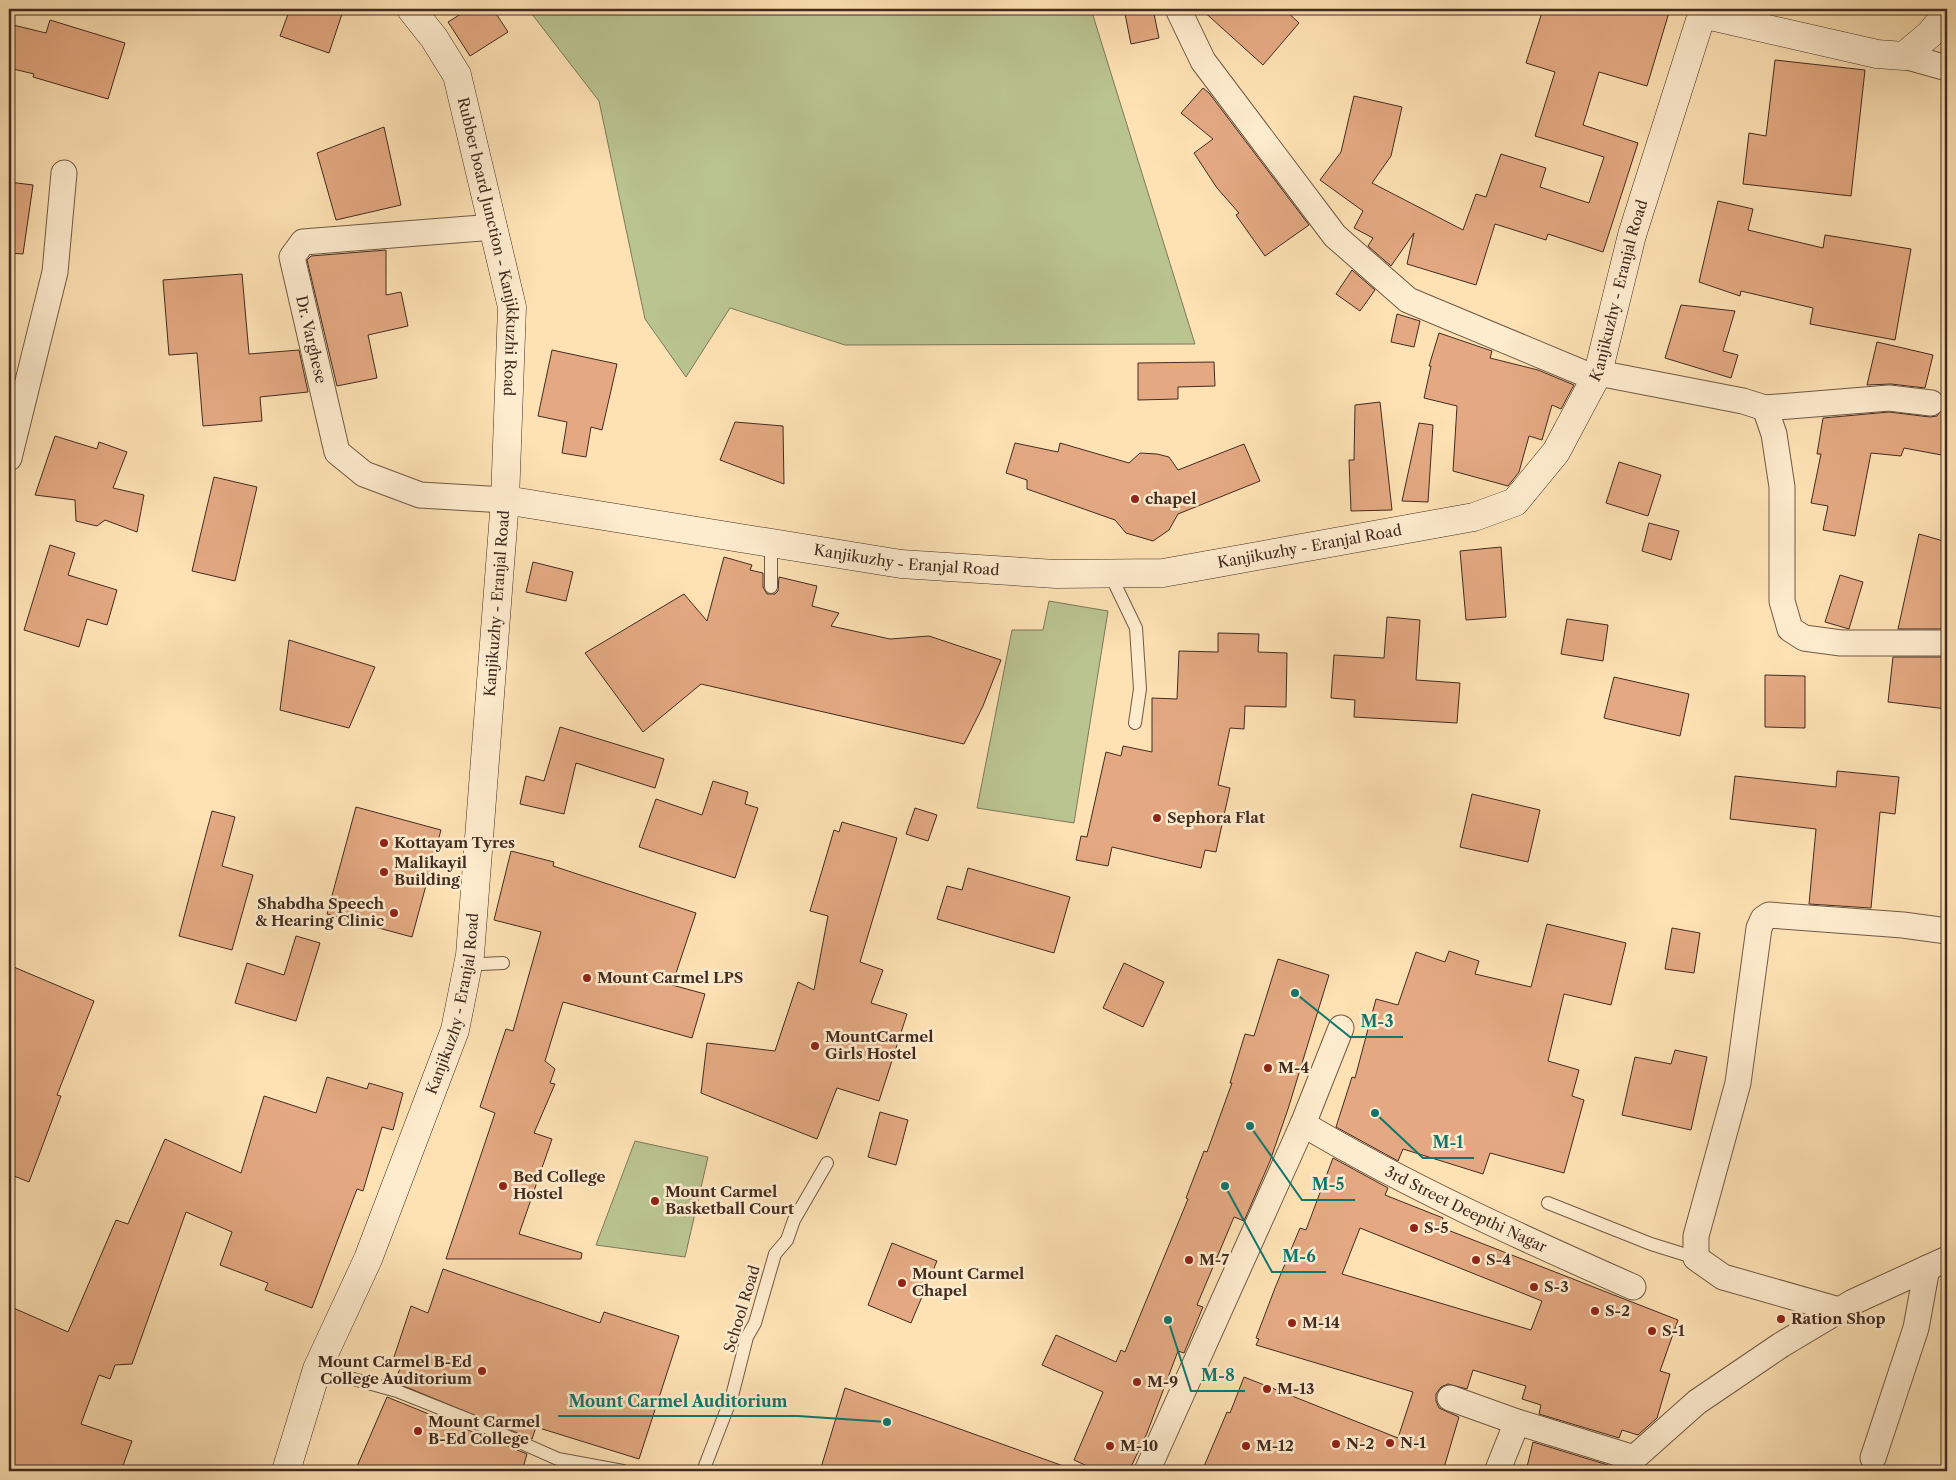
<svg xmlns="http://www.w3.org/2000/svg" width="1956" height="1480" viewBox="0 0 1956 1480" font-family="'Libre Caslon Text',serif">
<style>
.green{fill:#bac491;stroke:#7e7858}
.building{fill:#e4a982;stroke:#422b20;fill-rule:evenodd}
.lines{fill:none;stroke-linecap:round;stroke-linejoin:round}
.service-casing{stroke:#715945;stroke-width:14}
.minor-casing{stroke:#715945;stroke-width:27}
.secondary-casing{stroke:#422b20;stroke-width:29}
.service{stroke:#feecce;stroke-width:12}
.minor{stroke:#feecce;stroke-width:25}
.secondary{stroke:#feecce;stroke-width:28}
.poi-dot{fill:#8f2418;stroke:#feecce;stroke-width:2}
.labels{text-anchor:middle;stroke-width:5;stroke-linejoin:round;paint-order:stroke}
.street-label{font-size:15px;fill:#422b20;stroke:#feecce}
.poi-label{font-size:15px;font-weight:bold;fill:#422b20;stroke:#feecce;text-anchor:start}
.leader{fill:none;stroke:#0f766e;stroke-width:2}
.callout-dot{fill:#0f766e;stroke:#feecce;stroke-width:2}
.callout-label{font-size:16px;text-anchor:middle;font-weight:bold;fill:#0f766e;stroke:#feecce;stroke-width:5;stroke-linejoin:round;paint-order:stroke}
</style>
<rect width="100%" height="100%" fill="#fee2b4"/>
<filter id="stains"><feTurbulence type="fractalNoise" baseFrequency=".004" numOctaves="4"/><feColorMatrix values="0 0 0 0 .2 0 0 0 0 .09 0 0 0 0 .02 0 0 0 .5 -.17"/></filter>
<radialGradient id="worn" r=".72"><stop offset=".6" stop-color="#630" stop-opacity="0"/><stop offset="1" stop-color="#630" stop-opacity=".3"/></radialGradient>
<!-- green -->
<path class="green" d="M 528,9 L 1091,9 L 1195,344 L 845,345 L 730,308 L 686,377 L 645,319 L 599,101 Z
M 1049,601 L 1108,611 L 1074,823 L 977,808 L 1012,630 L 1043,630 Z
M 635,1141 L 708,1157 L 685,1257 L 596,1245 Z"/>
<!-- building -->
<path class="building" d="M 290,9 L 328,9 L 342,14 L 329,53 L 280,36 Z
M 469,9 L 493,9 L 508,32 L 470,56 L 448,22 Z
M 1124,9 L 1153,9 L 1159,38 L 1131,44 Z
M 1201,9 L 1284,9 L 1299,23 L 1263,65 Z
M 1543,9 L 1670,9 L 1647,86 L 1599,72 L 1583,125 L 1638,143 L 1603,252 L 1548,234 L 1546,240 L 1495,224 L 1476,285 L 1407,264 L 1414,233 L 1391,266 L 1368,246 L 1373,238 L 1354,228 L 1363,211 L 1320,180 L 1341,152 L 1354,96 L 1402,107 L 1391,156 L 1372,183 L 1463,230 L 1476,194 L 1486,197 L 1501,154 L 1546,168 L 1540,187 L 1589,203 L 1604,157 L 1535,136 L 1555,72 L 1526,63 Z
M 50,20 L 125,43 L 108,99 L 33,77 L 34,74 L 9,68 L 9,24 L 46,33 Z
M 1775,60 L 1865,70 L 1851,196 L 1743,184 L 1749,133 L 1766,136 Z
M 1203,88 L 1209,93 L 1309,225 L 1265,256 L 1236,215 L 1239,213 L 1217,188 L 1194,153 L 1213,139 L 1181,113 Z
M 384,127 L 401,205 L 336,220 L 317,153 Z
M 9,182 L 33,185 L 23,254 L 9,253 Z
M 1718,201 L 1753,209 L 1748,230 L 1823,248 L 1825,235 L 1911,249 L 1895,340 L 1810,324 L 1813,308 L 1741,291 L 1740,296 L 1699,282 Z
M 386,250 L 386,295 L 401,292 L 408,326 L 368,335 L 377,378 L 337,386 L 307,260 L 311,256 Z
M 1352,270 L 1375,290 L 1360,311 L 1336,294 Z
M 242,274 L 249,354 L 299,350 L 308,392 L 260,397 L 262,421 L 203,426 L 197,353 L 169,355 L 163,280 Z
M 1681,305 L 1735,311 L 1723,351 L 1738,355 L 1731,378 L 1665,358 Z
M 1397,314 L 1420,321 L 1414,347 L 1391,342 Z
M 1439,333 L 1492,351 L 1490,358 L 1538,370 L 1574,385 L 1561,409 L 1552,405 L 1542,440 L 1529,436 L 1519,472 L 1508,486 L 1453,471 L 1457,406 L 1424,398 L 1431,366 L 1429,366 Z
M 1877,342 L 1933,355 L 1925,388 L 1891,384 L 1867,385 Z
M 552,350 L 617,364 L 602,430 L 591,427 L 586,457 L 562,453 L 567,422 L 538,416 Z
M 1214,362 L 1215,386 L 1178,387 L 1178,399 L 1138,400 L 1138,363 Z
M 1380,402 L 1392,510 L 1351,511 L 1349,460 L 1354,460 L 1355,405 Z
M 1945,405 L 1947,406 L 1947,456 L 1904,448 L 1901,456 L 1871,453 L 1855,536 L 1823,530 L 1828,506 L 1811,503 L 1821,454 L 1817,454 L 1823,418 L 1889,412 L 1930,417 L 1937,416 Z
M 735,422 L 783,426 L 784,484 L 720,460 Z
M 1419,423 L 1433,425 L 1428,502 L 1402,501 Z
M 55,436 L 97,449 L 99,442 L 127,452 L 113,488 L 144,495 L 137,532 L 105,520 L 97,526 L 76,521 L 75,500 L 35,495 Z
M 1015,443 L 1058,452 L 1060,443 L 1129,463 L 1140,453 L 1157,454 L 1169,457 L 1178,470 L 1244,444 L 1260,481 L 1178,514 L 1169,530 L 1153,541 L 1126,533 L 1115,520 L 1027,489 L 1027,480 L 1006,473 Z
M 1619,462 L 1661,475 L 1648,516 L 1606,503 Z
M 214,477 L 257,487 L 235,581 L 192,571 Z
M 1649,523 L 1679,531 L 1671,560 L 1642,551 Z
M 1919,534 L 1947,542 L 1947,629 L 1898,629 Z
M 50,545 L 75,553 L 68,575 L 117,590 L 107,625 L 87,619 L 79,647 L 24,630 Z
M 1501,547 L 1506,617 L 1466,620 L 1460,551 Z
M 724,557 L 752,565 L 750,570 L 763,573 L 763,587 L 767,594 L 775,594 L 778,591 L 779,577 L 817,586 L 812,606 L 839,613 L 831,626 L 890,639 L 929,636 L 1001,660 L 983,706 L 964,744 L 701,684 L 643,732 L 585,653 L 684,594 L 707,621 Z
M 533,562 L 573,572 L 566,601 L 526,592 Z
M 1840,575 L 1863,582 L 1849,629 L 1825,622 Z
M 1387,617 L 1420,620 L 1416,680 L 1460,683 L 1457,723 L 1354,717 L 1355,700 L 1331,698 L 1334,655 L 1384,658 Z
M 1567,619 L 1608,625 L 1603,661 L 1561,654 Z
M 1218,633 L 1259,634 L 1258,652 L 1287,653 L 1286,707 L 1245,706 L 1244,729 L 1230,728 L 1218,785 L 1230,788 L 1216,852 L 1205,850 L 1201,868 L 1112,847 L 1108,866 L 1076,860 L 1081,836 L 1087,837 L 1106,752 L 1121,756 L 1123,746 L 1152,752 L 1152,698 L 1177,699 L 1179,651 L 1218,652 Z
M 289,640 L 375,667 L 349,728 L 280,710 Z
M 1893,657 L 1947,657 L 1947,709 L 1888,702 Z
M 1765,675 L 1805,676 L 1805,728 L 1765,727 Z
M 1614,677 L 1689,694 L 1680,736 L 1604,718 Z
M 560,727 L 664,759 L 655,788 L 576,763 L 564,814 L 520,804 L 526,776 L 544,781 Z
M 1837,771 L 1899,777 L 1895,814 L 1880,812 L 1871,908 L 1809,904 L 1816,829 L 1730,819 L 1735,776 L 1836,787 Z
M 713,781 L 748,792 L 745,804 L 758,808 L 735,878 L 639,847 L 656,799 L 702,815 Z
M 1472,794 L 1540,810 L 1528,862 L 1460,847 Z
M 356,807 L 441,830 L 412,937 L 327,914 Z
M 915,808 L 937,815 L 928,841 L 906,834 Z
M 212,811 L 235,817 L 222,866 L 253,875 L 232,950 L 179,936 Z
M 842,822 L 897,838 L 860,962 L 883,970 L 871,1003 L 907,1014 L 879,1101 L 837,1088 L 817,1139 L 701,1093 L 707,1043 L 775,1051 L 798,982 L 814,990 L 828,916 L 810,911 L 834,830 L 839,832 Z
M 511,851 L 554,862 L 553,866 L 696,913 L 672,985 L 705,994 L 692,1038 L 563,1002 L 545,1061 L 555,1069 L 550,1083 L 555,1084 L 534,1133 L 552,1139 L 519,1234 L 582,1253 L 581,1259 L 446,1259 L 495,1113 L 480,1107 L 506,1029 L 513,1031 L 541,932 L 494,920 Z
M 968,868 L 1070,897 L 1054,953 L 937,919 L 947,886 L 962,890 Z
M 1547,924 L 1626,943 L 1611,1005 L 1564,994 L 1548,1061 L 1579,1070 L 1572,1096 L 1584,1100 L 1564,1173 L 1490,1153 L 1483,1174 L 1403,1149 L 1398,1161 L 1336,1127 L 1352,1077 L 1355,1078 L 1376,999 L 1398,1005 L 1416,952 L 1445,962 L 1449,951 L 1479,961 L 1475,974 L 1531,987 Z
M 1672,928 L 1700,933 L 1694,973 L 1665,969 Z
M 296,936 L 320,943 L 296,1021 L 235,1003 L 247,963 L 284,975 Z
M 1278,959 L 1329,975 L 1288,1109 L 1270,1161 L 1244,1221 L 1234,1217 L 1197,1305 L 1203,1307 L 1184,1353 L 1178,1351 L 1147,1433 L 1129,1471 L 1098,1471 L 1074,1460 L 1103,1392 L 1042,1365 L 1056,1335 L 1116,1362 L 1121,1350 L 1125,1352 L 1188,1199 L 1186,1198 L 1204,1151 L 1207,1152 L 1232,1083 L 1230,1083 L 1245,1034 L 1254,1036 Z
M 1124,963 L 1164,982 L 1143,1027 L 1103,1008 Z
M 9,965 L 94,1001 L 57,1095 L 61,1096 L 29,1182 L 9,1174 Z
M 1675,1050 L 1707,1057 L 1691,1130 L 1622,1115 L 1635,1057 L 1671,1064 Z
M 327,1077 L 367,1089 L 369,1083 L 403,1093 L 393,1130 L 382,1127 L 363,1191 L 357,1189 L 312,1308 L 265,1290 L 268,1283 L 220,1265 L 232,1232 L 186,1212 L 132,1364 L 115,1365 L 110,1379 L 99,1375 L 81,1424 L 132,1441 L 121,1471 L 9,1471 L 9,1306 L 68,1332 L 116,1220 L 128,1224 L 165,1139 L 241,1173 L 264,1096 L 316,1113 Z
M 880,1112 L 908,1120 L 896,1165 L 868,1157 Z
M 1333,1158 L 1388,1188 L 1385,1195 L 1443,1218 L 1440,1227 L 1678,1320 L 1660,1371 L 1670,1374 L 1657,1418 L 1638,1435 L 1622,1430 L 1619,1438 L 1539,1414 L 1541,1405 L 1522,1399 L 1526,1386 L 1473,1370 L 1467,1389 L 1448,1384 L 1441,1387 L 1436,1394 L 1436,1401 L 1439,1408 L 1459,1417 L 1443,1471 L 1202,1471 L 1227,1412 L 1230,1413 L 1244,1377 L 1398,1438 L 1413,1392 L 1256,1345 L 1259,1339 L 1256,1338 L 1275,1288 L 1300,1228 L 1306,1230 ZM 1360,1228 L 1542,1301 L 1531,1330 L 1342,1274 Z
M 892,1243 L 937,1261 L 911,1323 L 868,1305 Z
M 443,1269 L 600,1323 L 604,1312 L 679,1336 L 639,1459 L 536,1427 L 532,1439 L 394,1382 L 400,1369 L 391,1366 L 411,1306 L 428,1313 Z
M 845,1388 L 1069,1468 L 1069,1471 L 820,1471 Z
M 387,1397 L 527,1454 L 522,1471 L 355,1471 Z
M 1533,1442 L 1611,1466 L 1610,1471 L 1526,1471 Z"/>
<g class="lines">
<defs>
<path id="service" d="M 771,543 L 771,587
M 1110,574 L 1136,628 L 1140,689 L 1135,723
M 470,955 L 481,964 L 503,963
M 1548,1203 L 1651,1244 L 1696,1258
M 317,1369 L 397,1391 L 472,1421 L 558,1459 L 623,1471
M 703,1471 L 732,1396 L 747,1337 L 755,1323 L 775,1254 L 787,1240 L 794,1220 L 827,1163"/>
<g id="minor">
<path d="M 1178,9 L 1203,61 L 1335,236 L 1408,300 L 1595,378"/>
<path d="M 1904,56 L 1947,68"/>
<path id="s1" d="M 494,227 L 303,242 L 292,257 L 337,452 L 364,474 L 420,495 L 505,500"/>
<path d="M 1598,373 L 1743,401 L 1765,408 L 1774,434 L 1782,487 L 1782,601 L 1790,629 L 1804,638 L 1841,643 L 1947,643"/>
<path d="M 1765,408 L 1889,398 L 1931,403"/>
<path d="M 9,458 L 55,272 L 64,173"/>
<path id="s2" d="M 1303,1124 C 1409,1187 1520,1237 1633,1287"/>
<path d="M 1839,1310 L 1723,1277 L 1696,1258 L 1696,1236 L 1738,1083 L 1759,928 L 1763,919 L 1769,915 L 1903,925 L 1947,931"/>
<path d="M 1450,1398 L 1517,1422 L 1634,1458"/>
<path d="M 1873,1458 L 1916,1328 L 1927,1268"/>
<path d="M 1499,1467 L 1517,1422"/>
<path d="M 1147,1471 L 1303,1124 L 1341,1028"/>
<path d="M 1626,1471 L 1634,1458 L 1697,1402 L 1781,1345 L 1853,1302 L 1947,1259"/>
</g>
<g id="secondary">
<path id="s3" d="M 411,9 L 434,38 L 457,75 L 512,307 L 505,500"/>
<path id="s4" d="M 286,1471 L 317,1369 L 368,1259 L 455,1030 L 470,955 L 505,500 L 901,564 L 1056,574 L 1163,573 L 1474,517 L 1515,502 L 1556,452 L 1598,373 L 1632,235 L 1702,14 L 1877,54 L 1904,56 L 1930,34 L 1947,13"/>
</g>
</defs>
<!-- service casing -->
<use href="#service" class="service-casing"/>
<!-- minor casing -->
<use href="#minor" class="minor-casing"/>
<!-- secondary casing -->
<use href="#secondary" class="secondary-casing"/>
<!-- service -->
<use href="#service" class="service"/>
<!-- minor -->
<use href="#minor" class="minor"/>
<!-- secondary -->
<use href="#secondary" class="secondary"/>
</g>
<!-- markers -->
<g class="poi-dot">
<circle cx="1135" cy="499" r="5"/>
<circle cx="1157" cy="818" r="5"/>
<circle cx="384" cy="843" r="5"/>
<circle cx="384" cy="872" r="5"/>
<circle cx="394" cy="913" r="5"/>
<circle cx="587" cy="978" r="5"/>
<circle cx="815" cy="1046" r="5"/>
<circle cx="1268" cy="1068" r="5"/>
<circle cx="503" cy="1186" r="5"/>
<circle cx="655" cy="1201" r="5"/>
<circle cx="1414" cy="1228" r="5"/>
<circle cx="1189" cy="1260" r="5"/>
<circle cx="1476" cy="1260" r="5"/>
<circle cx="902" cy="1283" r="5"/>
<circle cx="1534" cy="1287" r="5"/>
<circle cx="1595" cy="1311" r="5"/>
<circle cx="1781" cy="1319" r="5"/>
<circle cx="1292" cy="1323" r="5"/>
<circle cx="1652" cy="1331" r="5"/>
<circle cx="482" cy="1371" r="5"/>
<circle cx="1137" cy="1382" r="5"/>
<circle cx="1267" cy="1389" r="5"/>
<circle cx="418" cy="1431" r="5"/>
<circle cx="1390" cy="1443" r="5"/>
<circle cx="1336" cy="1444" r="5"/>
<circle cx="1110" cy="1446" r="5"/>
<circle cx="1246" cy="1446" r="5"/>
</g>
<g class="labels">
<!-- street labels -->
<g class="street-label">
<text dy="5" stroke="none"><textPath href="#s3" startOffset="256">Rubber board Junction - Kanjikkuzhi Road</textPath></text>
<text dy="5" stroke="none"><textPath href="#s4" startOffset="2268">Kanjikuzhy - Eranjal Road</textPath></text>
<text dy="5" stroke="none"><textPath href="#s1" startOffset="295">Dr. Varghese</textPath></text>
<text dy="5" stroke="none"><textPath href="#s4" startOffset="1818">Kanjikuzhy - Eranjal Road</textPath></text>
<text dy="5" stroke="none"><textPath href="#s4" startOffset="1412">Kanjikuzhy - Eranjal Road</textPath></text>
<text dy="5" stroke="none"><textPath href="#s4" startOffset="902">Kanjikuzhy - Eranjal Road</textPath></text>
<text dy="5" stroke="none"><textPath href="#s4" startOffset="498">Kanjikuzhy - Eranjal Road</textPath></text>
<text dy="5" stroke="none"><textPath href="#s2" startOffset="184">3rd Street Deepthi Nagar</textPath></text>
<text transform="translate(742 1309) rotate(-73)" y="5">School Road</text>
</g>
<!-- poi labels -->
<g class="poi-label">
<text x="1145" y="504">chapel</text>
<text x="1167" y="823">Sephora Flat</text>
<text x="394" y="848">Kottayam Tyres</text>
<text x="394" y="868">Malikayil<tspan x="394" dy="17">Building</tspan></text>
<text x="384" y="909" text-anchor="end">Shabdha Speech<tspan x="384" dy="17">&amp; Hearing Clinic</tspan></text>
<text x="597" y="983">Mount Carmel LPS</text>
<text x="825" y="1042">MountCarmel<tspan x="825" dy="17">Girls Hostel</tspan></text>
<text x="1278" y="1073">M-4</text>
<text x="513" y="1182">Bed College<tspan x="513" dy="17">Hostel</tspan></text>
<text x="665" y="1197">Mount Carmel<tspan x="665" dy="17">Basketball Court</tspan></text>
<text x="1424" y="1233">S-5</text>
<text x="1199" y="1265">M-7</text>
<text x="1486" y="1265">S-4</text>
<text x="912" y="1279">Mount Carmel<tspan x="912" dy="17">Chapel</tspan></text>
<text x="1544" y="1292">S-3</text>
<text x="1605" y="1316">S-2</text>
<text x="1791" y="1324">Ration Shop</text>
<text x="1302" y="1328">M-14</text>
<text x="1662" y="1336">S-1</text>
<text x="472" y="1367" text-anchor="end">Mount Carmel B-Ed<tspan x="472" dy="17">College Auditorium</tspan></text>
<text x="1147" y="1387">M-9</text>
<text x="1277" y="1394">M-13</text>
<text x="428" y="1427">Mount Carmel<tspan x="428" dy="17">B-Ed College</tspan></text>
<text x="1400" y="1448">N-1</text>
<text x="1346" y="1449">N-2</text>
<text x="1120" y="1451">M-10</text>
<text x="1256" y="1451">M-12</text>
</g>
</g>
<!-- callouts -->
<path class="leader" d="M1295 993L1350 1037H1403M1375 1113L1423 1158H1474M1250 1126L1302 1200H1355M1225 1186L1272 1272H1326M1168 1320L1191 1391H1245M887 1422L798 1416H558"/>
<g class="callout-dot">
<circle cx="1295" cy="993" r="5"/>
<circle cx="1375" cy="1113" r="5"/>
<circle cx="1250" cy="1126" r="5"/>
<circle cx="1225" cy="1186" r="5"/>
<circle cx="1168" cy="1320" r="5"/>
<circle cx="887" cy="1422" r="5"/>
</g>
<g class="callout-label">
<text x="1377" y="1027">M-3</text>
<text x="1448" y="1148">M-1</text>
<text x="1328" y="1190">M-5</text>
<text x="1299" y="1262">M-6</text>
<text x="1218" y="1381">M-8</text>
<text x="678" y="1407">Mount Carmel Auditorium</text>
</g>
<!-- margin -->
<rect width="1956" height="1480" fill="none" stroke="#fee2b4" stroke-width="30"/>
<rect x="10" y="10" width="1936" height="1460" fill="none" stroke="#422b20" stroke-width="2.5"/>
<rect x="15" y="15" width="1926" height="1450" fill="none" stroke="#422b20"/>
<rect width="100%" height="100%" filter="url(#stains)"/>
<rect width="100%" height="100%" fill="url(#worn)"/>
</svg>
